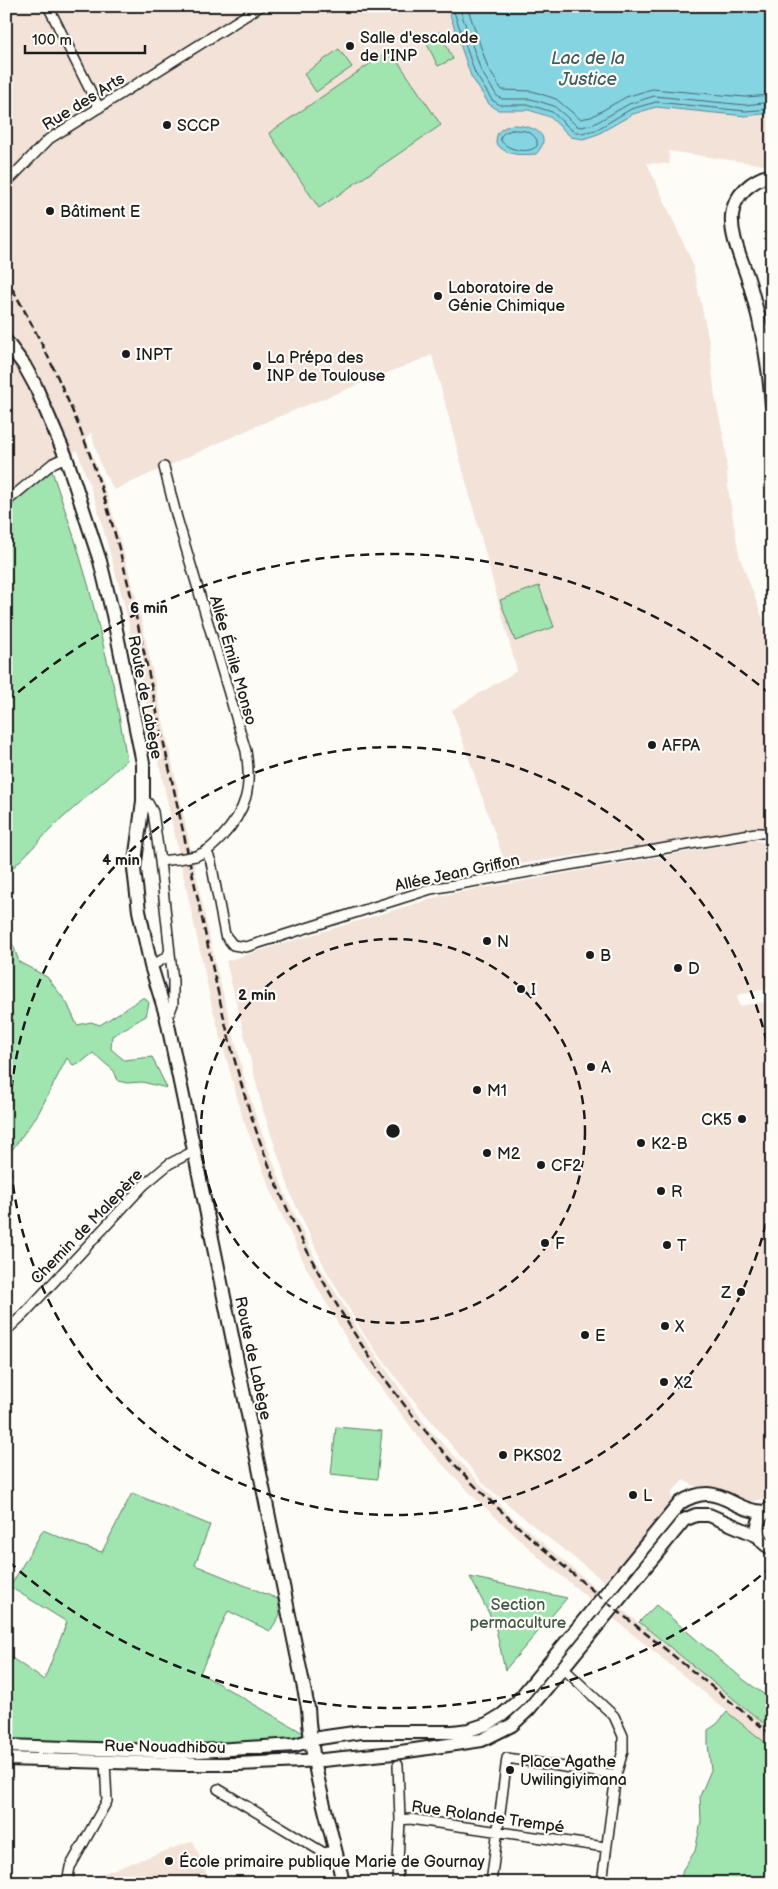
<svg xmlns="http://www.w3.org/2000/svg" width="778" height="1889" viewBox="0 0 778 1889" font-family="'Balsamiq Sans',sans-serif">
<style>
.built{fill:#f2e2d8}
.green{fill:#a0e4af;stroke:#5e8066}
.water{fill:#85d4e2;stroke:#5b8a93}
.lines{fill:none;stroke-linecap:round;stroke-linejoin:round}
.shore{stroke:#46666b;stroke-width:1}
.street-casing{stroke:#1c1c1c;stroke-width:12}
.secondary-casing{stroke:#1c1c1c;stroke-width:16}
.street{stroke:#fdfcf7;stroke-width:9}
.secondary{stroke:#fdfcf7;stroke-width:12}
.rail{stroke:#1c1c1c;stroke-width:2.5;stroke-dasharray:8 4;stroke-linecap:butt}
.street-bridge-casing{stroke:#1c1c1c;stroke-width:12;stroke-linecap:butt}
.street-bridge{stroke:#fdfcf7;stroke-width:9}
.ring{fill:none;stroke:#1c1c1c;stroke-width:2.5;stroke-dasharray:9 6}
.poi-dot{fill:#1c1c1c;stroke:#fdfcf7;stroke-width:2}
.labels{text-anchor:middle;stroke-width:4.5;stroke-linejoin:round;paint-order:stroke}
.poi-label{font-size:16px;fill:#1c1c1c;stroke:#fdfcf7;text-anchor:start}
.street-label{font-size:16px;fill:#1c1c1c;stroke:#fdfcf7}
.park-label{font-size:16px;fill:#445848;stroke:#fdfcf7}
.water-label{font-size:18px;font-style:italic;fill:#415c61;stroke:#fdfcf7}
.centre{fill:#1c1c1c;stroke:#fdfcf7;stroke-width:2.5}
.ring-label{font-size:15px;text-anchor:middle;font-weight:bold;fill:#1c1c1c;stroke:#fdfcf7;stroke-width:4.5;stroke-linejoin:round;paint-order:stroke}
</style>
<rect width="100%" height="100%" fill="#fdfcf7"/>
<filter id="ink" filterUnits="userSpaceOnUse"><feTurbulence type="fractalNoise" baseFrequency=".02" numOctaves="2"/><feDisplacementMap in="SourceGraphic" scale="10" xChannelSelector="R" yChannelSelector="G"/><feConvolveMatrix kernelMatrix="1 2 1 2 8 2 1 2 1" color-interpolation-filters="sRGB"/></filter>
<g filter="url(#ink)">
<!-- built -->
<path class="built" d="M 6,6 L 772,6 L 772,166 L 668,151 L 670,164 L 647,163 L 692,262 L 709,341 L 715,397 L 725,444 L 728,488 L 739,555 L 772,643 L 772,826 L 506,866 L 452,710 L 517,671 L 432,355 L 270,420 L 114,490 L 101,466 L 91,432 L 86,438 L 108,498 L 138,604 L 215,962 L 245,1080 L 256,1117 L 286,1196 L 317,1262 L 361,1334 L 428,1428 L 509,1514 L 599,1591 L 772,1730 L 772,1748 L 542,1560 L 474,1497 L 426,1447 L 350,1345 L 306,1267 L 274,1198 L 243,1119 L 212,1006 L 125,607 L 96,503 L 77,450 L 6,509 Z
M 754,840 L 772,844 L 772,988 L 737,995 L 739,1006 L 772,1001 L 772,1437 L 770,1438 L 772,1468 L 769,1469 L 771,1485 L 767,1493 L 762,1499 L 755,1501 L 748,1501 L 700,1489 L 683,1480 L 672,1492 L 671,1506 L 604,1581 L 541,1532 L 485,1485 L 410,1396 L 365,1336 L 325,1268 L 292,1197 L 263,1110 L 226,961 L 444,895 Z
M 193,1841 L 210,1883 L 79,1882 Z"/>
<!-- green -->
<path class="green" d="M 440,32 L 453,59 L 438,66 L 425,40 Z
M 339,49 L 352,67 L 316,92 L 304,74 Z
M 390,50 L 441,125 L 319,208 L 269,133 Z
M 52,471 L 75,540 L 88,584 L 114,688 L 127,760 L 55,825 L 6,875 L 6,509 Z
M 539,586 L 554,627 L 515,641 L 500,600 Z
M 6,925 L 19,962 L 47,977 L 67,1003 L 77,1025 L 91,1022 L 100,1025 L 144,997 L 149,1003 L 146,1016 L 112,1036 L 111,1049 L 124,1060 L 152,1057 L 167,1088 L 142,1082 L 127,1083 L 118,1081 L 114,1071 L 93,1053 L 82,1062 L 73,1065 L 67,1058 L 38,1114 L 6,1158 Z
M 336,1427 L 382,1431 L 377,1479 L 331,1474 Z
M 132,1493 L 210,1525 L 195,1565 L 278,1599 L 280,1615 L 270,1631 L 228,1611 L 200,1673 L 305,1734 L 292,1739 L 183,1745 L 6,1740 L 6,1654 L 44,1680 L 67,1622 L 10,1587 L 43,1530 L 78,1545 L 102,1552 Z
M 470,1577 L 567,1598 L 505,1670 L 495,1625 Z
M 656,1605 L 744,1680 L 772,1700 L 772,1730 L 639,1622 Z
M 727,1712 L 772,1748 L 772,1883 L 680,1883 L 683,1869 L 695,1851 L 701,1822 L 700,1796 L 711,1770 L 708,1744 L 708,1730 L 717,1724 Z"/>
<!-- water -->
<path class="water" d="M 447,6 L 772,6 L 772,113 L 745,116 L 656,107 L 633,114 L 598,134 L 583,139 L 571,137 L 550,117 L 529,110 L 498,110 L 489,104 L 471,76 Z
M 512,125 C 529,125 556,133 536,154 C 520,155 506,156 496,143 C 496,131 501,128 512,125 Z"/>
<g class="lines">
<!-- shore -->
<path class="shore" d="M 452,6 L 475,73 L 492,100 L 500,105 L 530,105 L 552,112 L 574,132 L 582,133 L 596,130 L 631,109 L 656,102 L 745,111 L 772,109
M 459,6 L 481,71 L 497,96 L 502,99 L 531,99 L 554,106 L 577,126 L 582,127 L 594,124 L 629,104 L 654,96 L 745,105 L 772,102
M 467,6 L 488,68 L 502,90 L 532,91 L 556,99 L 580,119 L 591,117 L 626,97 L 652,89 L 745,97 L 772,95
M 512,130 C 523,130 531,130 537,140 L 537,146 C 523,160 480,138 512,130 Z"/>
<defs>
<path id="street" d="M 48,6 L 99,108
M 6,183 L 49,139 L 261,6
M 164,467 L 177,518 L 246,751 C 252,788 247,810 221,838 C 212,847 208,851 196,856
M 6,502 L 53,463 L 66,457
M 143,801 L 148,803 L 153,812 L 160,861 L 173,981 L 173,1004 L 170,1012 L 166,1015
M 207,852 L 211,862 L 225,935 L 233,945 L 246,947 L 431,889 L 678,846 L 756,833 L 772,833
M 160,861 L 178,859
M 151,966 L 167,957 L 169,952
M 6,1331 L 24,1314 L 144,1185 L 169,1164 L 194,1151
M 562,1667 L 614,1716 L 623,1736 L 623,1751 L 616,1775 L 602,1883
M 398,1765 L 400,1820
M 218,1789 L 324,1853 L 336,1850
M 67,1883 L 70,1867 L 107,1801 L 105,1762
M 397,1883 L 400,1820 L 410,1819 L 605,1847
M 491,1883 L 507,1758 L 616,1775"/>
<path id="secondary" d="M 772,175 C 752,179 734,195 732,215 C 730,240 745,265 751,289 C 762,326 769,366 772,405
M 6,341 L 24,365 L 35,385 L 66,457 L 100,561 L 113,615 L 143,763 L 143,801 L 134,869 L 139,911 L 151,966 L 166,1015 L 186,1111 L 308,1708 C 311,1770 330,1823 343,1883
M 769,1509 C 754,1519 753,1541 772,1548
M 6,1746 L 185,1752 L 295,1745 L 319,1738 L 361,1732 L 453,1732 L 469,1730 L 487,1724 L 502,1715 L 517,1702 L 680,1503 C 719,1479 730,1511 764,1512
M 6,1759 L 182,1764 L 238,1764 L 323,1760 L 394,1753 L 482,1740 L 512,1725 L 529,1709 L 684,1520 L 696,1515 L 709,1515 L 758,1536"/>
</defs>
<!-- street casing -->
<use href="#street" class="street-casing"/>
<!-- secondary casing -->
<use href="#secondary" class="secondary-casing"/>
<!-- street -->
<use href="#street" class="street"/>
<!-- secondary -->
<use href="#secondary" class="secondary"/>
<!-- rail -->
<path class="rail" d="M 6,278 C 39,334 67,394 90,455 C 119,536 137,619 155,703 C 169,767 183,831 197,895 C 212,965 226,1035 247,1103 C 271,1179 304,1252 346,1320 C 383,1381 427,1437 477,1488 C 522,1532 570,1572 619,1612 C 670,1653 721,1694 772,1735"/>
<defs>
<path id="street-bridge" d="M 178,859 L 196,856"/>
</defs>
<!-- street-bridge casing -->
<use href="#street-bridge" class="street-bridge-casing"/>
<!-- street-bridge -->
<use href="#street-bridge" class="street-bridge"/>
</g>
</g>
<!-- distance rings -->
<g class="ring">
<circle cx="393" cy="1131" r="192"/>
<path d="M772 1194A384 384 0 1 1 772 1068"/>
<path d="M772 1566A577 577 0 0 1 7 1560M7 702A577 577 0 0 1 772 696"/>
</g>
<!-- markers -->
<g class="poi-dot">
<circle cx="350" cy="46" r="5"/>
<circle cx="167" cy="125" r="5"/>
<circle cx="50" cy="211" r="5"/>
<circle cx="438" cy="296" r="5"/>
<circle cx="126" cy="354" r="5"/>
<circle cx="257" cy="366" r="5"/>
<circle cx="652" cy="745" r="5"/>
<circle cx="487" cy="941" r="5"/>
<circle cx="590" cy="955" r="5"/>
<circle cx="678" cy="968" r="5"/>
<circle cx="521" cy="989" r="5"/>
<circle cx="591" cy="1067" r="5"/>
<circle cx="477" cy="1090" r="5"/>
<circle cx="742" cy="1119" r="5"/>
<circle cx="641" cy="1143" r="5"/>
<circle cx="487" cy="1153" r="5"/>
<circle cx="541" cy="1165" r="5"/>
<circle cx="661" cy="1191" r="5"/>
<circle cx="545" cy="1243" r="5"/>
<circle cx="667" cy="1245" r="5"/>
<circle cx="741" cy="1292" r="5"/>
<circle cx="665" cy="1326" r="5"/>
<circle cx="585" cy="1335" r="5"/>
<circle cx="664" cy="1382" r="5"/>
<circle cx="503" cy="1455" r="5"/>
<circle cx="633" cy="1495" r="5"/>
<circle cx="510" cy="1770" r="5"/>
<circle cx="169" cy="1861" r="5"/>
</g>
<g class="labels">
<!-- poi labels -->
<g class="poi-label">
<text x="360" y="43">Salle d'escalade<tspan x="360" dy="18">de l'INP</tspan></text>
<text x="177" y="131">SCCP</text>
<text x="60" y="217">Bâtiment E</text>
<text x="448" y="293">Laboratoire de<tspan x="448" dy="18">Génie Chimique</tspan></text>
<text x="136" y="360">INPT</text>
<text x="267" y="363">La Prépa des<tspan x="267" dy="18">INP de Toulouse</tspan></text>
<text x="662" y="751">AFPA</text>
<text x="497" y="947">N</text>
<text x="600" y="961">B</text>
<text x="688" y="974">D</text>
<text x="531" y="995">I</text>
<text x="601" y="1073">A</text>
<text x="487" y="1096">M1</text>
<text x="732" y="1125" text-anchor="end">CK5</text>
<text x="651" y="1149">K2-B</text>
<text x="497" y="1159">M2</text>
<text x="551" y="1171">CF2</text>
<text x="671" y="1197">R</text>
<text x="555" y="1249">F</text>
<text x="677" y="1251">T</text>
<text x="731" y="1298" text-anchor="end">Z</text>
<text x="675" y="1332">X</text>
<text x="595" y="1341">E</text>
<text x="674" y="1388">X2</text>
<text x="513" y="1461">PKS02</text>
<text x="643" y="1501">L</text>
<text x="520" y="1767">Place Agathe<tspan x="520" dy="18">Uwilingiyimana</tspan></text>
<text x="179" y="1867">École primaire publique Marie de Gournay</text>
</g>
<!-- street labels -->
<g class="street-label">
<text transform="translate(83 101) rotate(-32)" y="6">Rue des Arts</text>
<text transform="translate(234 660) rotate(74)" y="6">Allée Émile Monso</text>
<text transform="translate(146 697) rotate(79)" y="6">Route de Labège</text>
<text transform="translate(457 872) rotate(-12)" y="6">Allée Jean Griffon</text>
<text transform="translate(86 1226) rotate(-46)" y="6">Chemin de Malepère</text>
<text transform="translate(254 1358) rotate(78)" y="6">Route de Labège</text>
<text transform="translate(165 1746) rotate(1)" y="6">Rue Nouadhibou</text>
<text transform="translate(488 1816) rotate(8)" y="6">Rue Rolande Trempé</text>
</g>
<!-- park labels -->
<g class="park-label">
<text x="518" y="1610">Section<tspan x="518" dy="18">permaculture</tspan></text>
</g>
<!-- water labels -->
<g class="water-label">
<text x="588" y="64">Lac de la<tspan x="588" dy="21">Justice</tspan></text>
</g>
</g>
<circle cx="393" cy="1131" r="8" class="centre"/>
<g class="ring-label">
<text x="149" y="613">6 min</text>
<text x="121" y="865">4 min</text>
<text x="257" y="1000">2 min</text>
</g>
<!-- margin -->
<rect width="778" height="1889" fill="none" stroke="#fdfcf7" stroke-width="25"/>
<rect x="12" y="12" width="753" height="1864" fill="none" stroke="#1c1c1c" stroke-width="2" filter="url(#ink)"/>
<!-- scale -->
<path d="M25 45v8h120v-8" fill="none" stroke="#1c1c1c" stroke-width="2.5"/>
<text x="32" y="45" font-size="15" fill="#1c1c1c" stroke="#fdfcf7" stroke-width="4" paint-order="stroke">100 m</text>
</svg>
